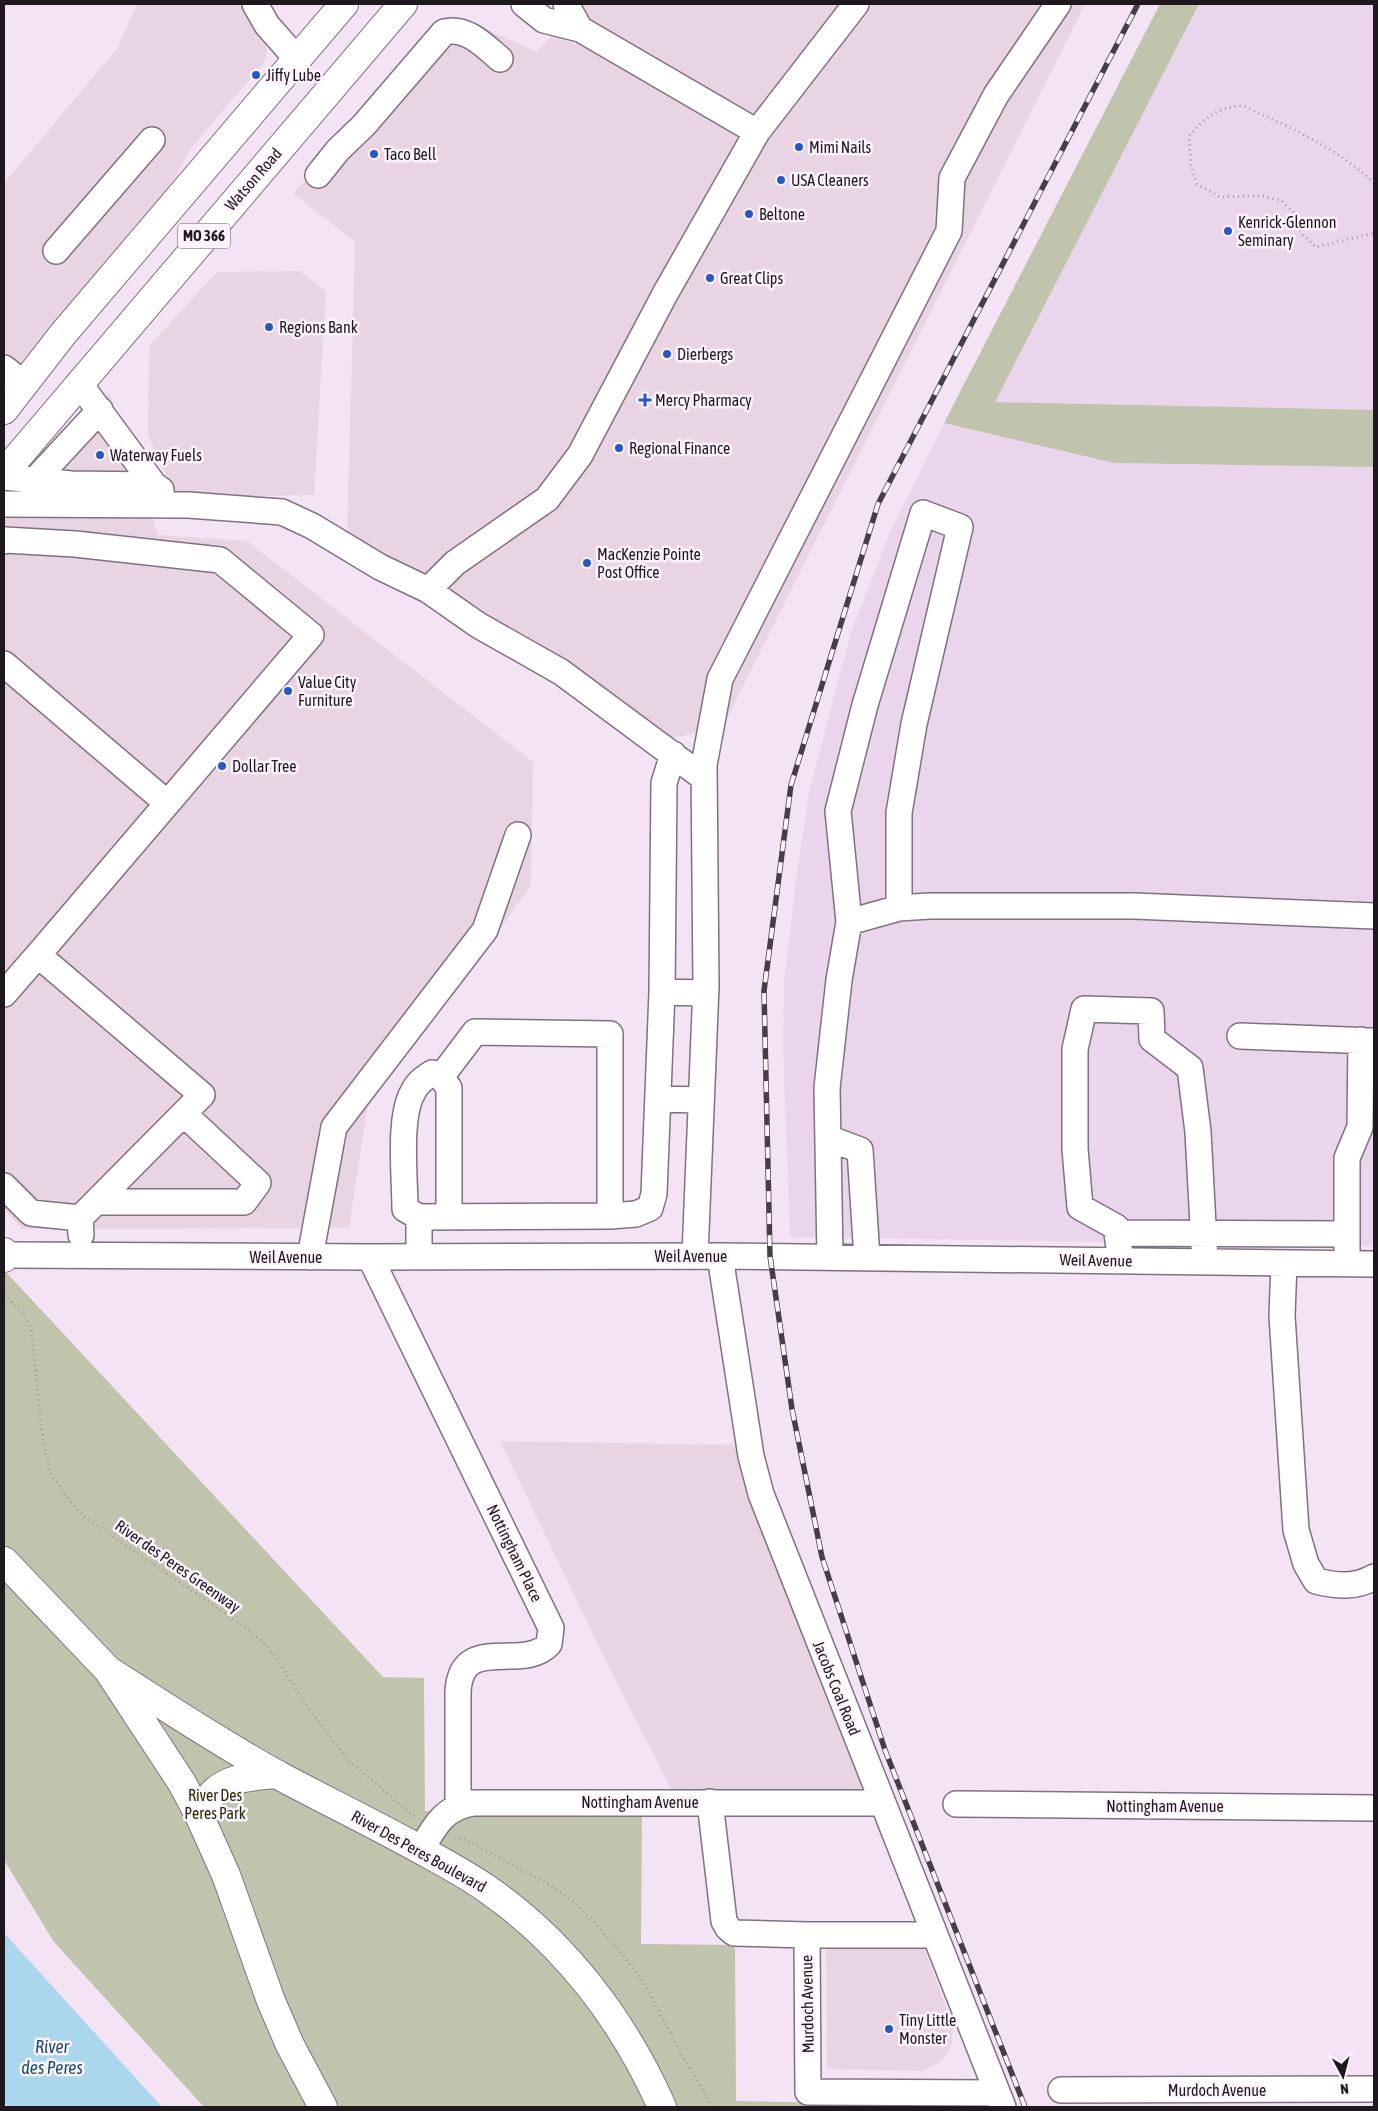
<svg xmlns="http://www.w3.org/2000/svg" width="1378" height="2111" viewBox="0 0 1378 2111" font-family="'Asap Condensed',sans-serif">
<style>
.commercial{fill:#e9d4e3}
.built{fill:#ebd5ec}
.green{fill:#c0c4ac}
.water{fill:#abd7ec}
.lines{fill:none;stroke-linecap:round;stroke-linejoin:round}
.minor-casing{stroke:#807181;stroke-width:28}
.major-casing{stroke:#807181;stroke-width:30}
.path{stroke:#a598a6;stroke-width:3;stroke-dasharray:1 4;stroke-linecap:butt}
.minor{stroke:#fff;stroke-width:25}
.major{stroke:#fff;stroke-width:28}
.rail-casing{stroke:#463e46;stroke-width:5.5}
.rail{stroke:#fdf3fd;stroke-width:4;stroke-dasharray:11;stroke-linecap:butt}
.poi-dot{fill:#2358c5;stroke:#fdf3fd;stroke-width:2}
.labels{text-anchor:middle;stroke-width:5;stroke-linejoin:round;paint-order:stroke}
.shield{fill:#fdf3fd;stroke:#625a62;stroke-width:1}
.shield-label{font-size:15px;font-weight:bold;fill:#1f191f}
.poi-label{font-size:16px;fill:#1f191f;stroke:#fdf3fd;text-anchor:start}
.street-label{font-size:16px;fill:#1f191f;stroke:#fdf3fd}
.park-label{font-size:16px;fill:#2a2e00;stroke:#fdf3fd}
.water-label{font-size:18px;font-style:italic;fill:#174e65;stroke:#fdf3fd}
</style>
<rect width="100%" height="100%" fill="#f4e3f5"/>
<!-- commercial -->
<path class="commercial" d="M 137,4 L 243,4 L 266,43 L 267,52 L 264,63 L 192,147 L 167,191 L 4,390 L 4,183 L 117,49 Z
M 581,4 L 1085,4 L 723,726 L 640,746 L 347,537 L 355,242 L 293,193 L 460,17 L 537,52 Z
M 300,271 L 326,291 L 314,495 L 177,497 L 148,436 L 149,346 L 217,272 Z
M 109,392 L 158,535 L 247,541 L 533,762 L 531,885 L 462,984 L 369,1096 L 349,1228 L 22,1229 L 4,1209 L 4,510 Z
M 500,1441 L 739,1445 L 752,1501 L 763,1534 L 864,1780 L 861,1788 L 855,1790 L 671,1789 L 606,1661 Z
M 922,1942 L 953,2025 L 952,2043 L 947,2055 L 935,2065 L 922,2071 L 827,2069 L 826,1943 Z"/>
<!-- built -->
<path class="built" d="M 1199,4 L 1374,4 L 1374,410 L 995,402 Z
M 944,423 L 1114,463 L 1374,467 L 1374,1246 L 790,1237 L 783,1047 L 784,983 L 796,879 L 809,792 L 851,632 L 889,535 Z"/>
<!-- green -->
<path class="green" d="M 1160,4 L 1199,4 L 995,402 L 1374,410 L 1374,467 L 1114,463 L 944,423 Z
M 4,1270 L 383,1677 L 424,1678 L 425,1811 L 642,1815 L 641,1944 L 735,1945 L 736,2101 L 828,2103 L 830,2107 L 204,2107 L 54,1942 L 4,1860 Z"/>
<!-- water -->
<path class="water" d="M 4,1933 L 162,2107 L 8,2107 L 4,2102 Z"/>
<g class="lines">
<defs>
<path id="minor" d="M 255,4 L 267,25 L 297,59
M 524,4 L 544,20 L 580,29 L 757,132
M 566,4 L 580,29
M 318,175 L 338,150 L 364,125 L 444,32 C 466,26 485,46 500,59
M 56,251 L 152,140
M 4,368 L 24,384
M 79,383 L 154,485
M 4,477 L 71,484 L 154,485 L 161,490 L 162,505
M 36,479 L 100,410
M 4,504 L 188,505 L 282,512 L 312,526 L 380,567 L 428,590 L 478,625 L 561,672 L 704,778
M 4,541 L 5,540 L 75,544 L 220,560 L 311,635 L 38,955 L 202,1095 L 80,1218
M 428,590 L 455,563 L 547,499 L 580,455 L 665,294 L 757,132 L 856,4
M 4,664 L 167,803
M 849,922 L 838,811 L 865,705 L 923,513 L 960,527 L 914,724 L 899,813 L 899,908
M 662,992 L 705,993
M 4,994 L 38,955
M 1240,1036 L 1374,1041
M 441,1077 L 475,1032 L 610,1034 L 610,1216
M 659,1099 L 701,1100
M 828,1138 L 860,1150 L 867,1258
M 4,1186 L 31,1213 L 80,1218 L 81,1235
M 96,1202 L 244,1202 L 258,1183 L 184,1114
M 419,1217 L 405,1209 C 405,1179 398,1117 413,1092 C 417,1083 424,1078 432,1073 L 441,1077 L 449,1088 L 449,1216
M 1117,1233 L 1347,1234
M 1347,1251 L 1347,1158 L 1360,1127 L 1361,1040
M 7,1255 L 370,1257 L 720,1256 L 1374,1264
M 695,1256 L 706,986 L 704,765 L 720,679 L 949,231 L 952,178 L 996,95 L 1058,4
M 720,1256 L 751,1456 L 761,1494 L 1003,2107
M 310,1257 L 334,1127 L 485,930 L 518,835
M 370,1257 L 551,1628 L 549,1644 C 523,1673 461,1632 458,1692 L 458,1806
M 419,1257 L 419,1217 L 610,1216 L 636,1214 L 650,1208 L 654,1194 L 662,992 L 664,783 L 673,754
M 830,1257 L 827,1088 L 839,980 L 849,922 L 899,908 L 929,906 L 1134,906 L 1374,916
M 1121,1261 L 1116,1227 L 1080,1207 L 1075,1149 L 1075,1049 L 1084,1009 L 1151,1011 L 1152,1039 L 1190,1068 L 1198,1132 L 1205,1262
M 1284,1263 L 1282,1316 L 1296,1530 L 1306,1564 L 1316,1581 C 1336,1586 1356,1588 1374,1577
M 710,1802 L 724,1921 L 728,1928 L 734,1933 L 807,1935 L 808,2092 L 997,2093
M 956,1804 L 1374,1808
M 421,1850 C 434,1827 444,1807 473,1803 L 882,1803
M 807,1935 L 934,1935
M 1061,2090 L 1374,2089"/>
<path id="major" d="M 4,410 L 63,334 L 344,4
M 4,473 L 403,4
M 4,1252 L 7,1255 L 4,1258
M 4,1561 L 108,1670 L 182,1783 L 199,1815 L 226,1875 L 271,2001 L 290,2045 L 323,2107
M 108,1670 C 164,1706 220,1743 278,1775 C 323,1799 368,1821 412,1845 C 437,1859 463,1872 487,1889 C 565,1943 624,2021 662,2107
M 199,1815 C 202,1810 205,1803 209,1798 C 224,1777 254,1776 277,1774"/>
</defs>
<!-- minor casing -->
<use href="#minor" class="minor-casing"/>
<!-- major casing -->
<use href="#major" class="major-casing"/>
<!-- path -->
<path class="path" d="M 1374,183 C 1342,153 1300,131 1260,114 C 1254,111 1245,105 1239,106 C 1216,108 1203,120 1189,136 L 1191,166 L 1197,184 L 1220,197 L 1263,196 L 1282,201 L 1293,212 L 1303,235 L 1316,247 L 1374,233
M 4,1295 L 23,1313 L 31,1328 L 43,1441 L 50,1472 L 68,1499 L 86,1518 L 242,1625 L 263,1642 L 274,1655 L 310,1710 L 350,1762 L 416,1818
M 454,1838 L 464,1839 L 552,1886 L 573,1901 L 591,1919 L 622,1954 L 644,1983 L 683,2057 L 713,2107"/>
<!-- minor -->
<use href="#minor" class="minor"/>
<!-- major -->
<use href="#major" class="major"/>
<defs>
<path id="rail" d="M 1025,2107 L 885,1750 L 822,1557 L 792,1409 L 770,1256 L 764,991 L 791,785 L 878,504 L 1138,4"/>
</defs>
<!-- rail casing -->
<use href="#rail" class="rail-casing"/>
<!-- rail -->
<use href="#rail" class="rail"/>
</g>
<!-- markers -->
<g class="poi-dot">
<circle cx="256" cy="75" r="5"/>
<circle cx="799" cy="147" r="5"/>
<circle cx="374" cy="154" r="5"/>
<circle cx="781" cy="180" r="5"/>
<circle cx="749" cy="214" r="5"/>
<circle cx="1228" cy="231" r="5"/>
<circle cx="710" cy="278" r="5"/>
<circle cx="269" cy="327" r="5"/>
<circle cx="667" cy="354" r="5"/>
<path d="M642.5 392.5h5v5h5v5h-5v5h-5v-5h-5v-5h5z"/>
<circle cx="619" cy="448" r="5"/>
<circle cx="100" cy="455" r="5"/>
<circle cx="587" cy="563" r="5"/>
<circle cx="288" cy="691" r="5"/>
<circle cx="222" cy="766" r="5"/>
<circle cx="889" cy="2029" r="5"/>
</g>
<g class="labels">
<!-- shield labels -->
<rect class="shield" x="178" y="223.5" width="52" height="25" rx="4"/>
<g class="shield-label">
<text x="204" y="241">MO 366</text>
</g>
<!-- poi labels -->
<g class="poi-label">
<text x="266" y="81">Jiffy Lube</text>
<text x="809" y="153">Mimi Nails</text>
<text x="384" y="160">Taco Bell</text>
<text x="791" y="186">USA Cleaners</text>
<text x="759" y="220">Beltone</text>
<text x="1238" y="228">Kenrick-Glennon<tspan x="1238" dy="18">Seminary</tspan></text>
<text x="720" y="284">Great Clips</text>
<text x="279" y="333">Regions Bank</text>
<text x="677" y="360">Dierbergs</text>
<text x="655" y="406">Mercy Pharmacy</text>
<text x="629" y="454">Regional Finance</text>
<text x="110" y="461">Waterway Fuels</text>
<text x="597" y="560">MacKenzie Pointe<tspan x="597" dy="18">Post Office</tspan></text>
<text x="298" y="688">Value City<tspan x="298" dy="18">Furniture</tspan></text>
<text x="232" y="772">Dollar Tree</text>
<text x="899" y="2026">Tiny Little<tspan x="899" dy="18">Monster</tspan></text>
</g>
<!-- street labels -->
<g class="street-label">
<text transform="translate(253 179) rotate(-49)" y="6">Watson Road</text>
<text x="691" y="1262">Weil Avenue</text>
<text x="286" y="1263">Weil Avenue</text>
<text transform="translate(1096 1260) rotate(1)" y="6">Weil Avenue</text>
<text transform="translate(515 1553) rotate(64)" y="6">Nottingham Place</text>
<text transform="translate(178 1566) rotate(35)" y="6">River des Peres Greenway</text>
<text transform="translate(837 1688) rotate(68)" y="6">Jacobs Coal Road</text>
<text x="640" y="1808">Nottingham Avenue</text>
<text x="1165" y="1812">Nottingham Avenue</text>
<text transform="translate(419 1851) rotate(29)" y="6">River Des Peres Boulevard</text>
<text transform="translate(807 2004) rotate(-91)" y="6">Murdoch Avenue</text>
<text x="1217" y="2096">Murdoch Avenue</text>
</g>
<!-- park labels -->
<g class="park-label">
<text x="215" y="1801">River Des<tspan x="215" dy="18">Peres Park</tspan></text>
</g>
<!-- water labels -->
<g class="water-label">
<text x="52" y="2053">River<tspan x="52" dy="21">des Peres</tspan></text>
</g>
</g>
<!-- border -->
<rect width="1378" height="2111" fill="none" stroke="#1f191f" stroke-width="10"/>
<!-- north arrow -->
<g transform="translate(1343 2076) rotate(173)" stroke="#fdf3fd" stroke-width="4" paint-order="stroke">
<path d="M0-4L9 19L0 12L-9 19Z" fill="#1f191f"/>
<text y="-8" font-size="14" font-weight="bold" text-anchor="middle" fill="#1f191f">N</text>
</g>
</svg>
